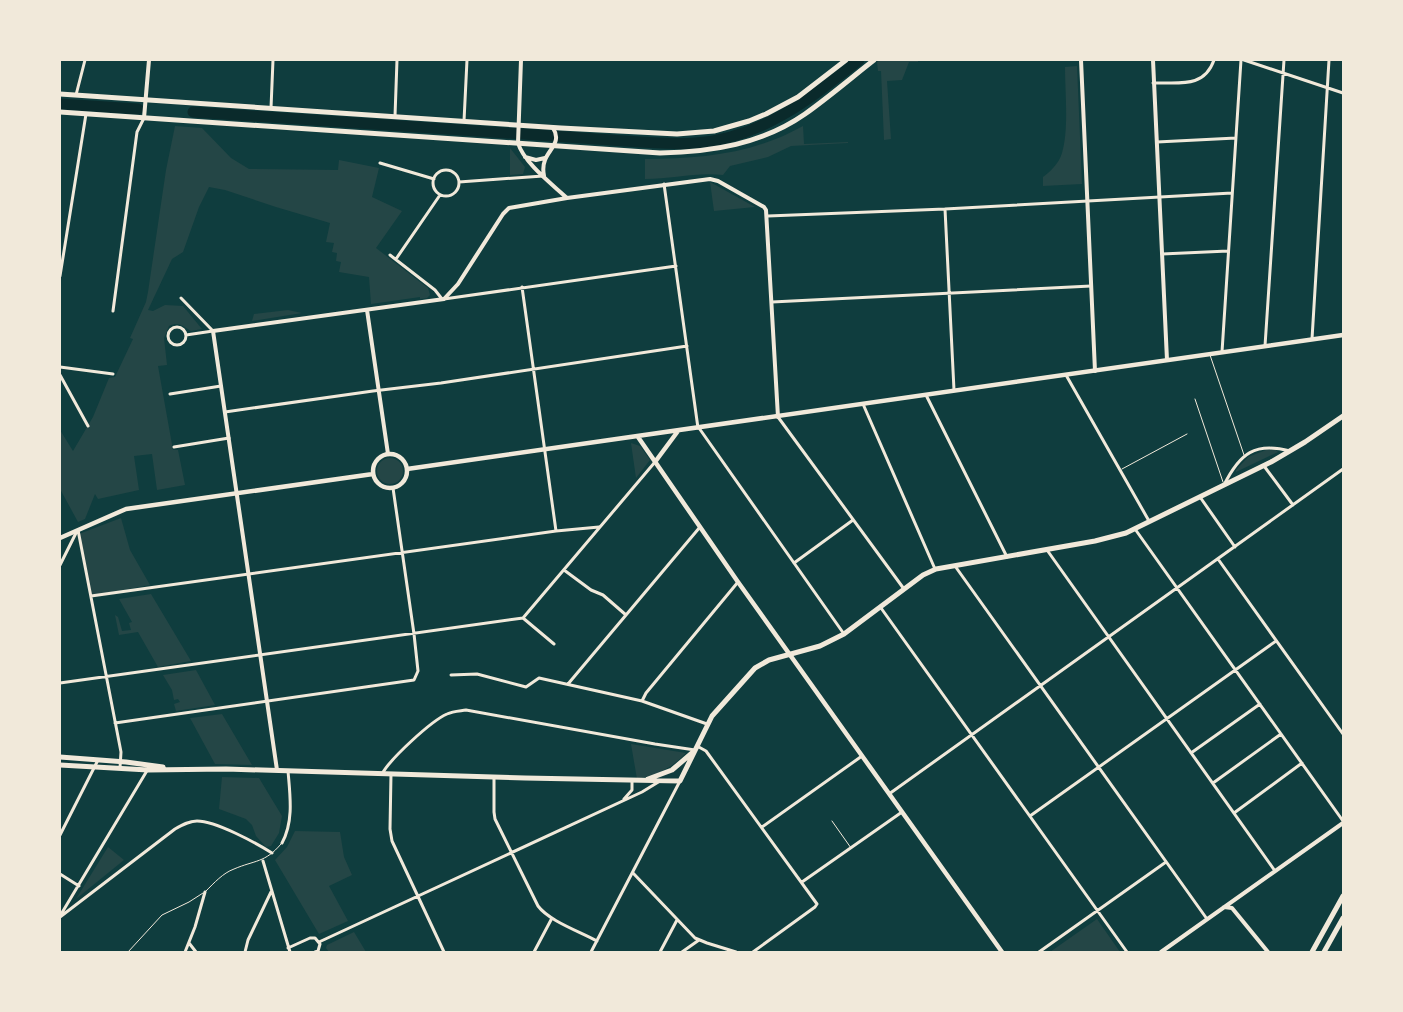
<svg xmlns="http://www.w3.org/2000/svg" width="1403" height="1012" viewBox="0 0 1403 1012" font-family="Commissioner,sans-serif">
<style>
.green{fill:#244646}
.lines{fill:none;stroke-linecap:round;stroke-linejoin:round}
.river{stroke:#0a2a2b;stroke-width:11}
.service{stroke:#f1e9da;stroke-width:1}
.minor{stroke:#f1e9da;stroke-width:3}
.tertiary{stroke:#f1e9da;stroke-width:4}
.secondary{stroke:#f1e9da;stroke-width:4.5}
.primary{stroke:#f1e9da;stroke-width:5}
.trunk{stroke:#f1e9da;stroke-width:5}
</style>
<rect width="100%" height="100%" fill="#0f3d3e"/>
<!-- green -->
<path class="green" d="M 880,60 L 918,60 L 918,62 L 909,62 L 902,80 L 887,81 L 891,139 L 884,140 L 881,71 L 878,71 L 877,62 Z
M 1077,66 L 1082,184 L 1043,186 L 1043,177 C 1051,171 1059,163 1062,153 C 1069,130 1065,91 1065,67 Z
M 175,126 L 202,128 L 231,158 L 249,169 L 338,170 L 339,160 L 379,168 L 372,197 L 402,211 L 376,248 L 428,288 L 430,295 L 427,298 L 420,299 L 420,297 L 371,304 L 369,277 L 339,272 L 341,262 L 336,261 L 337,253 L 332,252 L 334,243 L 326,242 L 330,223 L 276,207 L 225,190 L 209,187 L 199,207 L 183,252 L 172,259 L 148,310 L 153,311 L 165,305 L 183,306 L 202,329 L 191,331 C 183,327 180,321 169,326 L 164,338 L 167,365 L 158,366 L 173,450 L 178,450 L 185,485 L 157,490 L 152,454 L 134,456 L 139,490 L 98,499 L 95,494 L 85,519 L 78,522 L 60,489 L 60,430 L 73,451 L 93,417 L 109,378 L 115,377 L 133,339 L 130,338 L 146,302 L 148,292 L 166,170 Z
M 803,126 L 804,144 L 848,142 L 848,143 L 791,146 L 768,157 L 730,166 L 723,175 C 697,172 671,179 645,179 L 645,159 C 701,159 753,154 803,126 Z
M 510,148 L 525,167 L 523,174 L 510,175 Z
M 710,182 L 755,207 L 714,211 Z
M 288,310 L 302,313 L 252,321 L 254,314 Z
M 631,443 L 640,446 L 650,460 L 636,478 Z
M 1266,450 L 1276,450 L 1278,452 L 1236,472 L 1236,470 L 1248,457 Z
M377 471a13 13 0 1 1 26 0a13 13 0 1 1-26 0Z
M 121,518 L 130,550 L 150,585 L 91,596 L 79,534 Z
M 151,594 L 191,661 L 158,667 L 138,632 L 119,635 L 115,615 L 118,617 L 122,631 L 131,630 L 129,623 L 132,622 L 119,599 Z
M 196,670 L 215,705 L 176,711 L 174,704 L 180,702 L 178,699 L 174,700 L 172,690 L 163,675 Z
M 222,714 L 252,765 L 215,764 L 190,718 Z
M 631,744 L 686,753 C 672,768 657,775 637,779 Z
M 222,777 L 259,778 L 282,816 L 279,833 L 271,846 L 266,847 L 256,836 L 252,825 L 246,819 L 219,809 Z
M 295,831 L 340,832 L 344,857 L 352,875 L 329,886 L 348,921 L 319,934 L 275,860 L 287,847 Z
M 108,847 L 124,860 L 76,899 Z
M 1097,919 L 1120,952 L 1050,952 Z
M 354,932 L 366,952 L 329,952 L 326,948 L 327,945 Z"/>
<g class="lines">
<!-- river -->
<path class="river" d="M 60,104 L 138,109
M 193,112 L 611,140 C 639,142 667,145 695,143 C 760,139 810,99 859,60"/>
<!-- service -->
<path class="service" d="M 1210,355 L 1244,455
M 1195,399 L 1223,482
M 1122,469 L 1187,434
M 832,821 L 851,848
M 206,891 C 214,883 223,873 234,869 C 255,860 265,863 281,844
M 128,952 L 162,915 L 189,902 L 203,893"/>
<!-- minor -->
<path class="minor" d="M 1244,60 L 1343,93
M 1153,83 C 1178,82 1204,89 1214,60
M 76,95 L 85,60
M 271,108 L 273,60
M 395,116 L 397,60
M 464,121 L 467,60
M 1157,142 L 1236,138
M 380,163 L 434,179
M433 183a13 13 0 1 1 26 0a13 13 0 1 1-26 0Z
M 459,182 L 543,176
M 664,184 L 698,428
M 945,209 L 954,390
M 768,216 L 945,209 L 1232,193
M 1162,254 L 1228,251
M 390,255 L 435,290 L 442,299
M 396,259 L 440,195
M 60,276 L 86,114
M 522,287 L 556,531
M 181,298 L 213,331
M 444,299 L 676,266
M 772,302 L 1091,286
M 113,311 L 137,132 L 144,118
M168 336a9 9 0 1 1 18 0a9 9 0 1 1-18 0Z
M 186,335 L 213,331
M 1312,339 L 1329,60
M 1265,346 L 1284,60
M 1222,352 L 1241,60
M 60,367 L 113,374
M 60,375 L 88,426
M 1066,375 L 1149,521
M 170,394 L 221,386
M 926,395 L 1007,557
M 863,404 L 935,569
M 225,412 L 373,391 L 441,383 L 687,346
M 778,417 L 904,589
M 699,428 L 844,634
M 174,447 L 229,438
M 1264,466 L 1293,505
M 1224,485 C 1240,453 1255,442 1290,451
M 1200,497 L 1235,547
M 1135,529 L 1343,821
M 78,530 L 121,752 L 120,768
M 1047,550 L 1275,871
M 1218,559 L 1343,734
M 794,563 L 853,520
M 60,565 L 77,531
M 955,566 L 1207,919
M 564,570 L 591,590 L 603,595 L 626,615
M 91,596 L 556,531 L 599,527
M 881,608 L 1127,952
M 523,618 L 554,644
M 451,675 L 477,674 L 526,687 L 539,678 L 642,701 L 707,724
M 60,683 L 523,618 L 655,462
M 568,684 L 700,527
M 642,701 L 646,693 L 738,582
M 115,723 L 414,680 L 418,671 L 414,634 L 393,488
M 697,746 L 706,751 L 817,904 L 815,907 L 753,952
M 1191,753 L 1260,704
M 382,774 C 390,759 431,721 447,714 C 453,711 460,711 466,710 L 655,744 L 695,750
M 391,774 L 390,829 L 392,841 L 444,952
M 494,777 L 494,812 L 495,819 L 538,906 C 549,921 581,932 597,941
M 1213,783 L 1281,734
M 889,794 L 1343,469
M 624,799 L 632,790 L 632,781
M 1234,813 L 1302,763
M 1030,816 L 1276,641
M 762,827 L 862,756
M 60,835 L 98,760
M 282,843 C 294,821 290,795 288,771
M 263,861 L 290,952
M 633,873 L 695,938 L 707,943 L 736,952
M 60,874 L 79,886
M 802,882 L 902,812
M 60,916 L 148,769
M 60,917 L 175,829 C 182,825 189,821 197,821 C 216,821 256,843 272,853
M 319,942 L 642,792 L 660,781
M 189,943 L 196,952
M 288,948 L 310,938 L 315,938 L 320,944 L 318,951 L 315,952
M 185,952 L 195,927 L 205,892
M 245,952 L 248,940 L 271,892
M 534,952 L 552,918
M 591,952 L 680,781
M 660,952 L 677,920
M 682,952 L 699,940
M 1039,952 L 1166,862"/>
<!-- tertiary -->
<path class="tertiary" d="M 521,60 L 518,143 C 524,163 552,184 567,198
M 1081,60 L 1095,371
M 1153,60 L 1167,360
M 144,118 L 149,60
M 525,157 L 536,160 L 545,158
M 544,176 C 543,171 543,165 545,160 C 549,149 562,142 553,128
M 367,310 L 388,454
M 277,770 L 213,331 L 444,299 L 458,284 L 503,214 L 509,208 L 567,198 L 710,179 L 718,181 L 764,207 L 766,210 L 778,417
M 1224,907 L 1232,908 L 1268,952
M 1161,952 L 1343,823"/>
<!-- secondary -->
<path class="secondary" d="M 638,437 L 738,582 L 1002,952
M373 471a17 17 0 1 1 34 0a17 17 0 1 1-34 0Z
M 655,462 L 678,431
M 407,469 L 1343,335
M 60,538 L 126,509 L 373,474"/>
<!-- primary -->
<path class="primary" d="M 60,94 L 561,128 L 677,134 L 714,131 L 749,121 L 766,114 L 798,97 L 846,60
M 60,112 L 660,153 C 712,152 762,144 805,114 C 829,97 851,78 874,60
M 60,757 L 126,762 L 163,767
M 60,765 L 148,770 L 226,769 L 525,778 L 680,781 L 712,716 L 755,668 L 769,660 L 820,646 L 844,634 L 923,575 L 936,569 L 1095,541 L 1126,533 L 1271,462 L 1305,442 L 1343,416
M 648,779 L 672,770 L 692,753"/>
<!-- trunk -->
<path class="trunk" d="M 1312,952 L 1343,896
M 1324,952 L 1343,918"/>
</g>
<!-- border -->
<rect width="1403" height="1012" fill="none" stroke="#f1e9da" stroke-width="122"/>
</svg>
